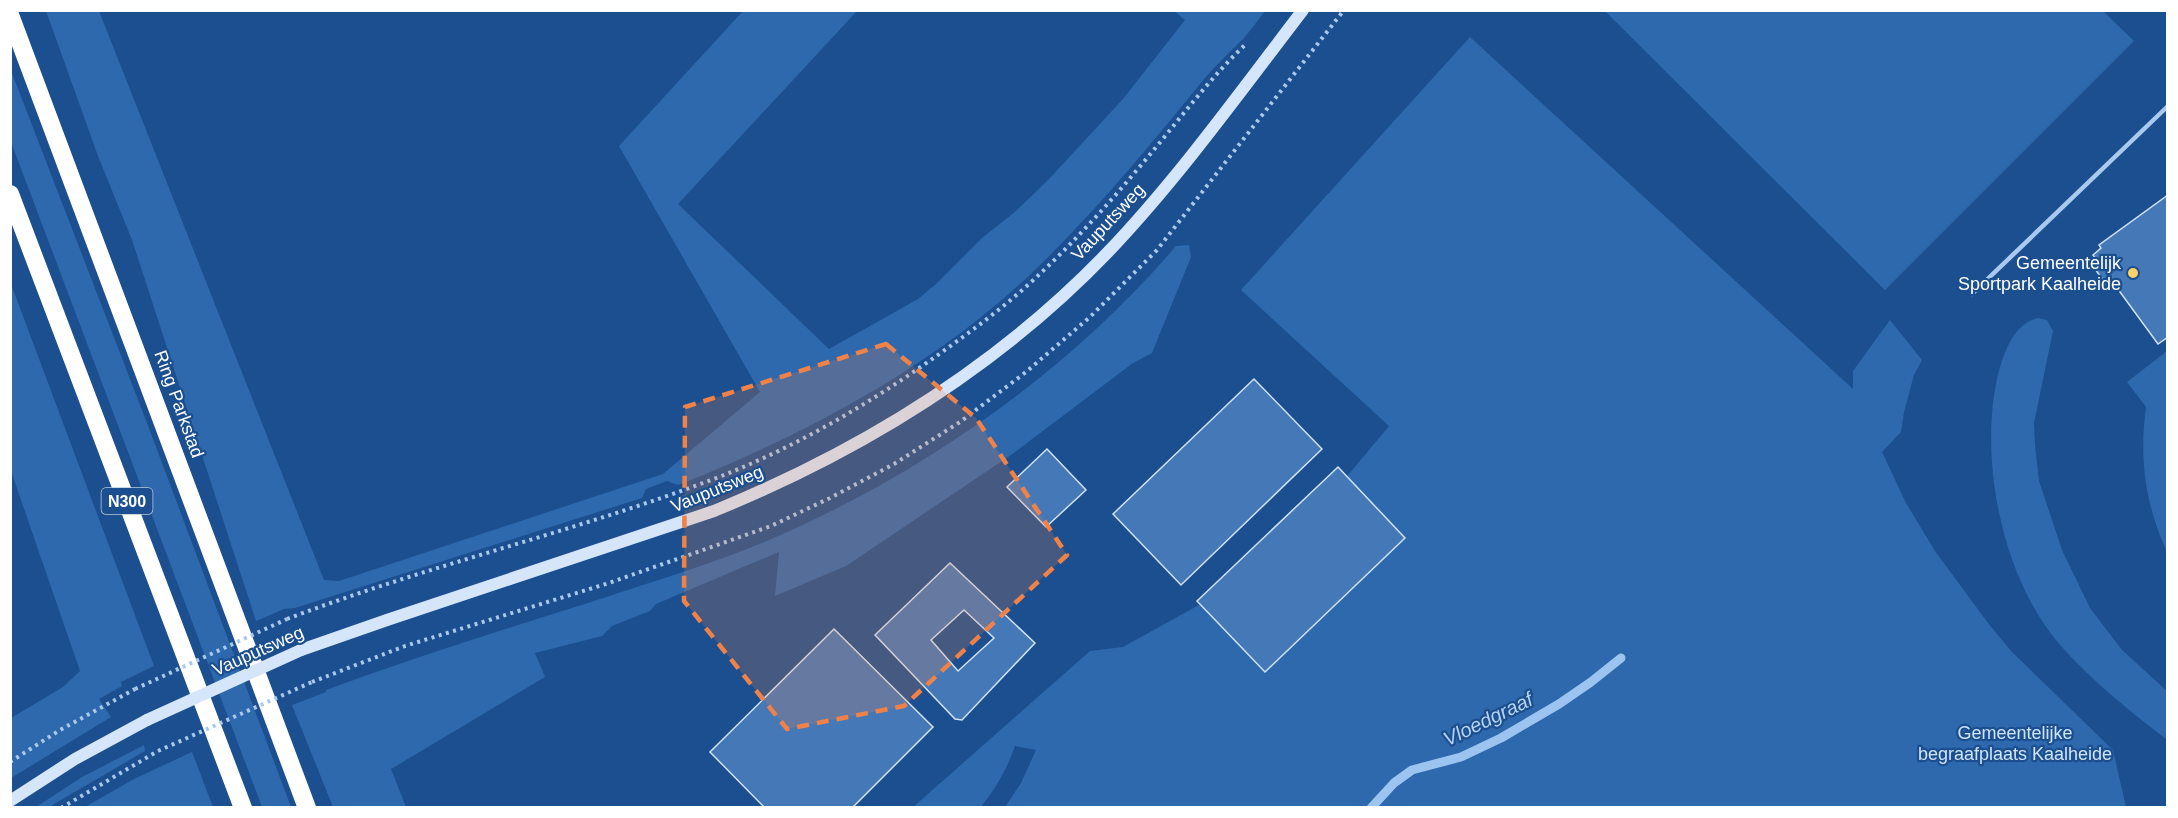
<svg xmlns="http://www.w3.org/2000/svg" width="2178" height="818" viewBox="0 0 2178 818" font-family="Helvetica,sans-serif">
<style>
.green{fill:#2e69ad}
.lines{fill:none;stroke-linecap:round;stroke-linejoin:round}
.stream{stroke:#9cc4f0;stroke-width:9}
.building{fill:#4478b7;stroke:#cfe3fa;stroke-width:1.5;fill-rule:evenodd}
.path{stroke:#a9c9ee;stroke-width:4;stroke-dasharray:3 4.5;stroke-linecap:butt}
.lane{stroke:#a9c9ee;stroke-width:4.5}
.secondary{stroke:#d6e6fa;stroke-width:12}
.highway{stroke:#fff;stroke-width:18}
.path-bridge{stroke:#a9c9ee;stroke-width:4;stroke-dasharray:3 4.5;stroke-linecap:butt}
.secondary-bridge{stroke:#d6e6fa;stroke-width:12}
.marked{fill:#ee8249;fill-opacity:0.2;stroke:#ee8249;stroke-width:4.5;stroke-dasharray:12 8;stroke-linejoin:round}
.poi-dot{fill:#ffd166;stroke:#1b4f8f;stroke-width:2}
.labels{text-anchor:middle;stroke-width:4.5;stroke-linejoin:round;paint-order:stroke}
.shield{fill:#1b4f8f;stroke:#bbcadd;stroke-width:1.5}
.shield-label{font-size:16px;font-weight:bold;fill:#fff}
.street-label{font-size:18px;fill:#fff;stroke:#1b4f8f}
.poi-label{font-size:18px;fill:#fff;stroke:#1b4f8f;text-anchor:end}
.park-label{font-size:18px;fill:#cfe3fa;stroke:#1b4f8f}
.water-label{font-size:20px;font-style:italic;fill:#b5d3f5;stroke:#1b4f8f}
</style>
<rect width="100%" height="100%" fill="#1b4f8f"/>
<!-- green -->
<path class="green" d="M 46,11 L 99,11 L 324,580 L 339,581 L 663,474 L 760,392 L 619,146 L 743,11 L 857,11 L 678,204 L 829,349 L 918,299 L 936,284 L 982,238 L 1016,211 L 1049,179 L 1123,99 L 1185,20 L 1174,11 L 1265,11 C 1258,20 1251,30 1243,39 C 1230,52 1217,64 1205,78 C 1151,144 1098,209 1037,268 C 937,365 807,434 678,485 L 667,481 L 646,489 L 642,498 L 295,608 L 284,609 L 256,621 L 132,240 L 98,156 Z
M 1605,11 L 2103,11 L 2134,41 L 1885,290 Z
M 1470,37 L 1853,389 L 1853,371 L 1890,320 L 1922,360 L 1914,375 L 1904,412 L 1901,432 L 1882,452 L 1906,503 L 1935,551 L 1988,623 L 2011,651 L 2113,750 L 2126,807 L 1005,807 L 1021,783 L 1036,750 L 1015,746 C 1007,769 996,788 981,807 L 912,808 L 1090,651 L 1123,647 L 1206,601 L 1339,486 L 1389,426 L 1241,290 Z
M 10,68 L 147,423 L 291,807 L 262,807 L 11,142 Z
M 1189,245 L 1191,257 L 1152,353 L 1133,363 L 1011,455 L 846,566 L 775,596 L 779,552 L 656,604 L 650,611 L 612,626 L 602,636 L 535,653 L 545,677 L 391,769 L 406,807 L 333,807 L 292,705 L 326,692 L 326,690 C 413,658 502,630 591,602 C 648,583 706,566 762,543 C 917,478 1067,374 1176,246 Z
M 11,284 L 154,666 L 121,682 L 122,686 L 99,699 L 111,717 L 11,778 L 11,718 L 63,687 L 80,671 L 11,471 Z
M 2038,318 L 2047,320 L 2053,331 L 2034,423 L 2035,445 L 2039,481 L 2062,550 L 2090,608 L 2122,650 L 2167,691 L 2167,740 C 2130,711 2093,682 2061,646 C 2003,581 1979,462 1997,379 C 2003,355 2012,324 2038,318 Z
M 2167,351 L 2167,552 C 2145,504 2139,458 2146,407 L 2127,382 Z
M 144,745 L 145,751 L 49,807 L 36,807 L 82,777 Z
M 192,752 L 213,807 L 85,807 L 134,779 Z"/>
<g class="lines">
<!-- stream -->
<path class="stream" d="M 1371,808 L 1394,783 L 1412,770 L 1461,757 L 1501,738 L 1559,704 L 1591,682 L 1621,658"/>
</g>
<!-- building -->
<path class="building" d="M 2168,195 L 2168,337 L 2158,344 L 2112,281 L 2106,284 L 2092,265 L 2098,261 L 2093,255 L 2101,248 L 2099,245 Z
M 1254,379 L 1322,449 L 1181,585 L 1113,514 Z
M 1047,449 L 1086,490 L 1046,527 L 1007,487 Z
M 1338,467 L 1405,538 L 1265,672 L 1197,601 Z
M 950,563 L 1035,643 L 962,720 L 955,719 L 875,635 ZM 964,610 L 994,638 L 958,671 L 931,640 Z
M 834,629 L 933,727 L 852,808 L 765,808 L 710,752 Z"/>
<g class="lines">
<!-- path -->
<path class="path" d="M 287,619 C 423,567 566,534 703,483 C 791,451 873,402 949,347 C 977,327 1005,306 1030,283 C 1074,243 1114,198 1152,152 C 1183,115 1211,77 1246,44
M 312,682 L 405,646 L 609,583 L 771,526 L 830,498 L 894,464 L 960,422 L 1026,372 L 1090,317 L 1157,250 L 1344,10
M 10,762 L 60,730 L 135,689
M 61,808 L 158,751"/>
<!-- lane -->
<path class="lane" d="M 1972,294 L 2168,106"/>
<!-- secondary -->
<path class="secondary" d="M 301,650 L 387,620 L 714,511 C 863,450 998,367 1109,251 C 1180,176 1240,92 1303,10
M 10,801 L 75,759 L 147,720"/>
<!-- highway -->
<path class="highway" d="M 10,15 L 307,808
M 10,194 L 243,808"/>
<!-- path-bridge -->
<path class="path-bridge" d="M 135,689 L 287,619
M 158,751 L 312,682"/>
<!-- secondary-bridge -->
<path class="secondary-bridge" d="M 147,720 L 301,650"/>
</g>
<!-- marked area -->
<path class="marked" d="M 886,344 L 976,418 L 1067,555 L 904,706 L 787,729 L 684,601 L 685,407 Z"/>
<!-- markers -->
<circle class="poi-dot" cx="2133" cy="273" r="6"/>
<g class="labels">
<!-- shield labels -->
<rect class="shield" x="101.5" y="488" width="51" height="26" rx="4.5"/>
<g class="shield-label">
<text x="127" y="507">N300</text>
</g>
<!-- street labels -->
<g class="street-label">
<text transform="translate(1108 222) rotate(-47)" y="6">Vauputsweg</text>
<text transform="translate(179 404) rotate(70)" y="6">Ring Parkstad</text>
<text transform="translate(717 489) rotate(-22)" y="6">Vauputsweg</text>
<text transform="translate(258 651) rotate(-24)" y="6">Vauputsweg</text>
</g>
<!-- poi labels -->
<g class="poi-label">
<text x="2121" y="269">Gemeentelijk<tspan x="2121" dy="21">Sportpark Kaalheide</tspan></text>
</g>
<!-- park labels -->
<g class="park-label">
<text x="2015" y="739">Gemeentelijke<tspan x="2015" dy="21">begraafplaats Kaalheide</tspan></text>
</g>
<!-- water labels -->
<g class="water-label">
<text transform="translate(1488 719) rotate(-26)" y="7">Vloedgraaf</text>
</g>
</g>
<!-- border -->
<rect width="2178" height="818" fill="none" stroke="#ffffff" stroke-width="24"/>
</svg>
